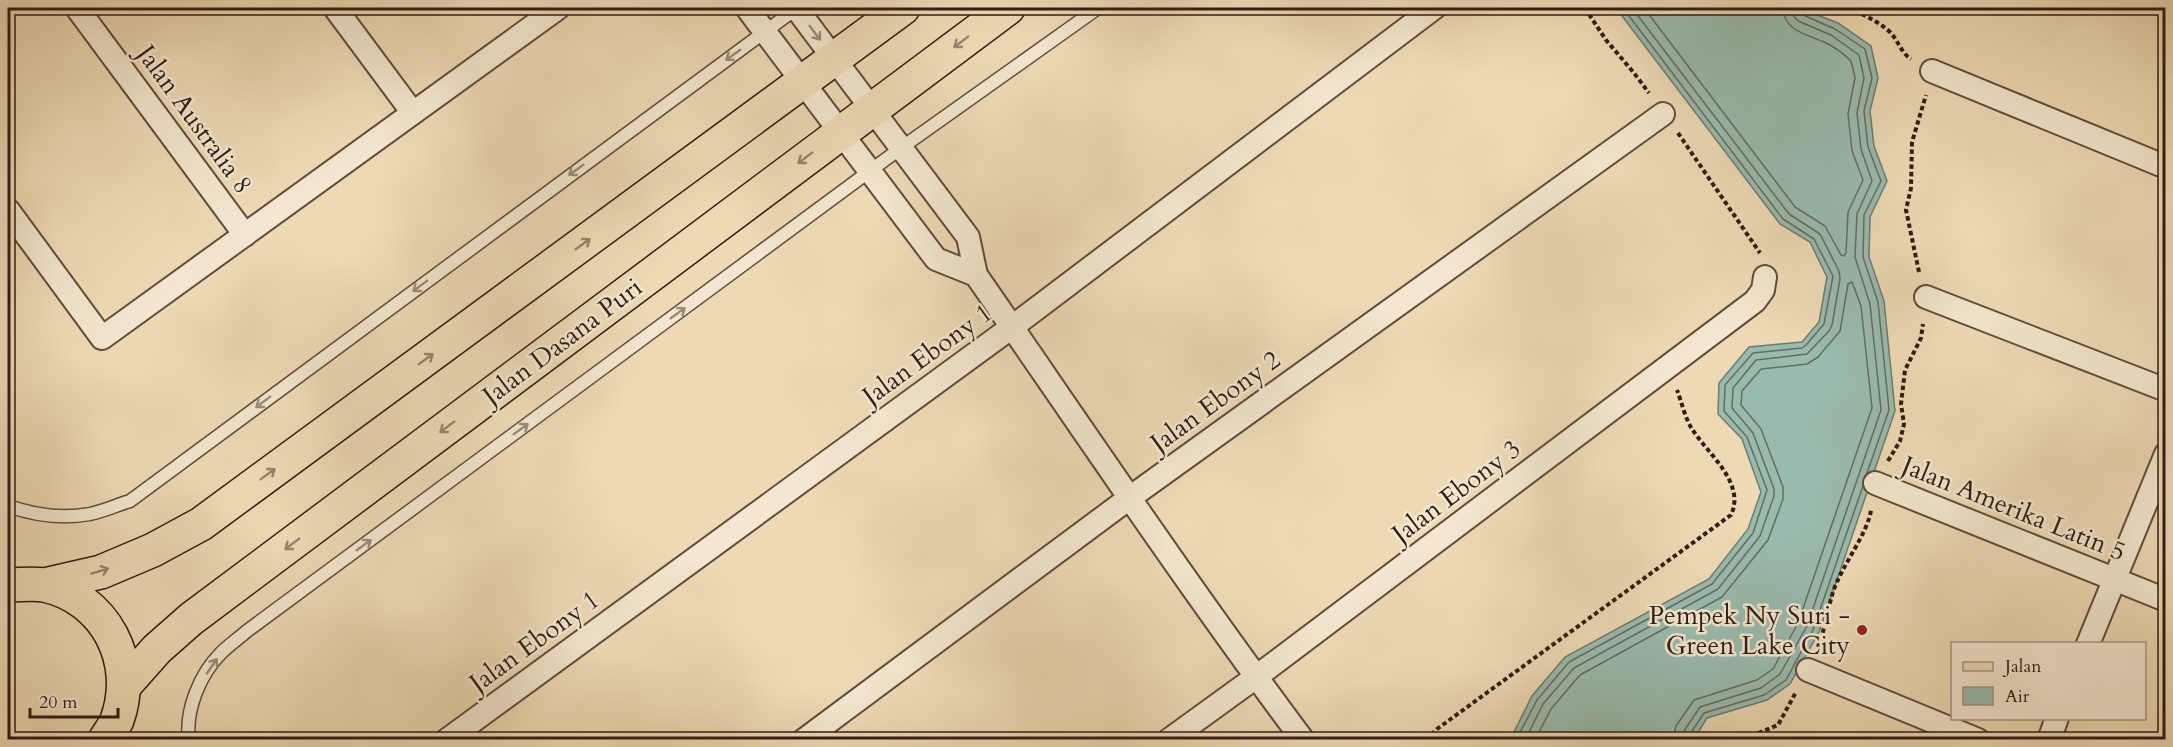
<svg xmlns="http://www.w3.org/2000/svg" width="2173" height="747" viewBox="0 0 2173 747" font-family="Cardo,serif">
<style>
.water{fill:#99bbae;stroke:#6f7b70;stroke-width:1.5}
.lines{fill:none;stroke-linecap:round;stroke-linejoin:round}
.shore{stroke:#656c60;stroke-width:1.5}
.lane-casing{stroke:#604c3c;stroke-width:15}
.street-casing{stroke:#604c3c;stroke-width:26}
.primary-casing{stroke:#311c13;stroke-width:36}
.path{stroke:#311c13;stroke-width:4;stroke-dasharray:4.5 3;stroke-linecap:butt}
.lane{stroke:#f3e7cf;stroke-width:12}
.street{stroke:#f3e7cf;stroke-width:22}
.primary{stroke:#eddab5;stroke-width:33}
.oneway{stroke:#9c8c7a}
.oneway2{stroke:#98846c}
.poi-dot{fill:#8f2418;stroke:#f3e7cf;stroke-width:2}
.labels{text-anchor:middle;stroke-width:5;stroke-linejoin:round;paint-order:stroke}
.street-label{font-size:26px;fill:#311c13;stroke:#f3e7cf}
.poi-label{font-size:26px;fill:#311c13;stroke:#f3e7cf;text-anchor:end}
</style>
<rect width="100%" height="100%" fill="#eddab5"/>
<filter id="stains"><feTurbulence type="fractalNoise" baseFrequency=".00333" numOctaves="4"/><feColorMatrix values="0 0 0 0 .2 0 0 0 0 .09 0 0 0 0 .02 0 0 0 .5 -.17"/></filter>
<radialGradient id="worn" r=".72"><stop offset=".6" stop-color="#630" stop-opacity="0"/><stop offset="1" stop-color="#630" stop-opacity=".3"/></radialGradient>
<!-- water -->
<path class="water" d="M 1616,8 L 1799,8 L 1838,23 L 1871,46 L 1878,78 L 1870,111 L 1874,146 L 1887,181 L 1870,217 L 1869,257 L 1884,301 L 1895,411 L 1819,632 L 1790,684 L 1767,700 L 1707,718 L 1694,739 L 1510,740 L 1532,696 L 1565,657 L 1709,579 L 1748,529 L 1761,492 L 1742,439 L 1718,414 L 1719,383 L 1749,347 L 1802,342 L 1819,322 L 1827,277 L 1810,242 L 1780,224 Z"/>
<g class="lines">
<!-- shore -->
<path class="shore" d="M 1644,8 L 1795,207 L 1825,226 L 1841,255 L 1844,256 L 1846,253 L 1848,212 L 1863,180 L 1852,151 L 1848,114 L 1855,78 L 1851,61 C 1844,54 1833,46 1824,42 C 1806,34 1784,31 1783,8
M 1799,8 L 1803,15 L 1835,29 L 1865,49 L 1872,78 L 1864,111 L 1868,147 L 1881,181 L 1864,215 L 1863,257 L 1878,302 L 1889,410 L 1867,473
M 1516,740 L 1537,700 L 1569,662 L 1712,584 L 1753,533 L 1767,490 L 1747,437 L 1724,411 L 1725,385 L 1753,353 L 1802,348 L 1806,345 L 1824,324 L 1833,276 L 1814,239 L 1783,219 L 1623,8
M 1525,740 L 1543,704 L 1574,668 L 1718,589 L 1760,536 L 1774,496 L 1774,489 L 1753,433 L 1732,408 L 1733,388 L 1756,360 L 1807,354 L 1829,331 L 1832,325 L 1840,279 L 1839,271 L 1820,234 L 1789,214 L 1632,8
M 1535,740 L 1551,709 L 1580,675 L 1722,597 L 1768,540 L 1783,499 L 1783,487 L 1761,429 L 1741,405 L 1742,391 L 1761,369 L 1807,364 L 1818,357 L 1840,331 L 1848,284 L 1852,282 L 1861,306 L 1872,408 L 1798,623 L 1773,669 L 1757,680 L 1694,700 L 1676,726 L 1673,740
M 1682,740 L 1684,731 L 1700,707 L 1761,688 L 1780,674 L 1807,626 L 1881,410 L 1870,304 L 1855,257 L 1857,214 L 1872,181 L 1861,149 L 1857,113 L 1864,78 L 1859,55 L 1831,35 L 1798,21 L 1793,15 L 1792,8
M 1689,740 L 1690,734 L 1704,713 L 1764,695 L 1786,680 L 1813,630 L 1863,486"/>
<defs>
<path id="lane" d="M 8,506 C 34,515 63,519 90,514 C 104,511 117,505 130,501 L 797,8
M 189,740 C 185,710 200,674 221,653 C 229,645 239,638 247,631 L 901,148 L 1098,8"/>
<path id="street" d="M 77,8 L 245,235
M 335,8 L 413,113
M 747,8 L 936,259 L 976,275
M 796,8 L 968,237 L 976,275 C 1084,431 1189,588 1303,740
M 1932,71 L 2166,167
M 8,210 L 102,338 L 558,8
M 1926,297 L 2166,390
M 1875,483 L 2166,600
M 2088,644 L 2166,454
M 1808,670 L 1978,740
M 447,740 L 1012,327 L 1434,8
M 804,740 L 1128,499 L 1663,114
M 1169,740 L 1256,677 L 1755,301 L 1763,290 L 1765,277
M 2049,740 L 2057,718"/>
<path id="primary" d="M 8,585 C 19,585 33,583 44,585 C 106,598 138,662 117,720 C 114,727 109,733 105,740
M 44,585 L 101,572 L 153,550 L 201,524 L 903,8
M 125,685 L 157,649 L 191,619 L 1008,8"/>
</defs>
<!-- lane casing -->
<use href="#lane" class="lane-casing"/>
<!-- street casing -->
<use href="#street" class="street-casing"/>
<!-- primary casing -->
<use href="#primary" class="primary-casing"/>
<!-- path -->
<path class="path" d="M 1585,8 L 1606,40 L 1634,73 L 1649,93
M 1848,8 C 1862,14 1878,21 1890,32 C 1898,40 1901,53 1911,59
M 1678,133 L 1760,253
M 1919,272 L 1906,210 L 1911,188 L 1912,142 L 1926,95
M 1888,461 L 1900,441 L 1904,424 L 1901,404 L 1905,370 L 1921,338 L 1923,324
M 1818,647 C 1825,629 1827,611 1833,592 C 1841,567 1868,533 1871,510
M 1426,740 L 1437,729 L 1731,515 C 1746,483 1708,454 1692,429 C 1685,418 1682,403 1677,390
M 1714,740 L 1754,735 L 1778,725 L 1796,692"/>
<!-- lane -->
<use href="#lane" class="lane"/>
<!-- street -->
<use href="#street" class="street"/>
<!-- primary -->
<use href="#primary" class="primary"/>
</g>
<!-- one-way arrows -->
<defs><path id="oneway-shaft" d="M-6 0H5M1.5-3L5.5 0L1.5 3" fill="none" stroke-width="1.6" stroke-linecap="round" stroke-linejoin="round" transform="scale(1.5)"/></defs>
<g class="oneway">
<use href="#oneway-shaft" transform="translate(815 33) rotate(53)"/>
<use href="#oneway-shaft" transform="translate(733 55) rotate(144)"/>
<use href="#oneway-shaft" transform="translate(576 170) rotate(144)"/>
<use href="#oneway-shaft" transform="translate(420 286) rotate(143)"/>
<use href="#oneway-shaft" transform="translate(678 313) rotate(-36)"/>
<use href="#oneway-shaft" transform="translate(263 402) rotate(143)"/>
<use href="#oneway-shaft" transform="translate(521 429) rotate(-36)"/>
<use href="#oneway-shaft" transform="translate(364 545) rotate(-36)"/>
<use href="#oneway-shaft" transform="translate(212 666) rotate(-56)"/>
</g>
<g class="oneway2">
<use href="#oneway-shaft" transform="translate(961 42) rotate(143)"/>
<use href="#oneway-shaft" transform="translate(805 158) rotate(143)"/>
<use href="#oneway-shaft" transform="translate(583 244) rotate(-36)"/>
<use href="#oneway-shaft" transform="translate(426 359) rotate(-36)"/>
<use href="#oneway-shaft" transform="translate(447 427) rotate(143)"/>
<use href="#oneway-shaft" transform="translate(268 474) rotate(-36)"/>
<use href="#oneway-shaft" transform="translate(292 544) rotate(143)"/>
<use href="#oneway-shaft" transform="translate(100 571) rotate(-17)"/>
</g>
<!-- markers -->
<circle class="poi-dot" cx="1862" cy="630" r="6"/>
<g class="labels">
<!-- street labels -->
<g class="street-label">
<text transform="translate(195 119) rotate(54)" y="9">Jalan Australia 8</text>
<text transform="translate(562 341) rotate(-37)" y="9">Jalan Dasana Puri</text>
<text transform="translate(927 354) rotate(-36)" y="9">Jalan Ebony 1</text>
<text transform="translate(1215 401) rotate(-36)" y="9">Jalan Ebony 2</text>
<text transform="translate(1456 491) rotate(-37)" y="9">Jalan Ebony 3</text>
<text transform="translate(2014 508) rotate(22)" y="9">Jalan Amerika Latin 5</text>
<text transform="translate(534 641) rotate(-36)" y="9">Jalan Ebony 1</text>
</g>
<!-- poi labels -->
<g class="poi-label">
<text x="1850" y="624">Pempek Ny Suri -<tspan x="1850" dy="30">Green Lake City</tspan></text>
</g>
</g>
<!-- margin -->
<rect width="2173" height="747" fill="none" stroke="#eddab5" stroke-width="30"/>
<rect x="9" y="9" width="2155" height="729" fill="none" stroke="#311c13" stroke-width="3"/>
<rect x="15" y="15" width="2143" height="717" fill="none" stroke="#311c13" stroke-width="1.5"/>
<!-- legend -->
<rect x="1951" y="642" width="195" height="78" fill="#f3e7cf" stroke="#a59684" stroke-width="1.5"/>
<rect x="1963" y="662" width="30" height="9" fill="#eddab5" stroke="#a59684" stroke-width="1.5"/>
<text x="2005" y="672" font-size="18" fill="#311c13">Jalan</text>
<rect x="1963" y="687" width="30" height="18" fill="#99bbae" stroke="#a59684" stroke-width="1.5"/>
<text x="2005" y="702" font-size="18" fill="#311c13">Air</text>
<!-- scale -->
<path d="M30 708v9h88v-9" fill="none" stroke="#311c13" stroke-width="3"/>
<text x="39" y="708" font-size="18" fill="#311c13" stroke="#f3e7cf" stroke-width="4.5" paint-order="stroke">20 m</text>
<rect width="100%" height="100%" filter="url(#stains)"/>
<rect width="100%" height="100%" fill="url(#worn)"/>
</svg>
